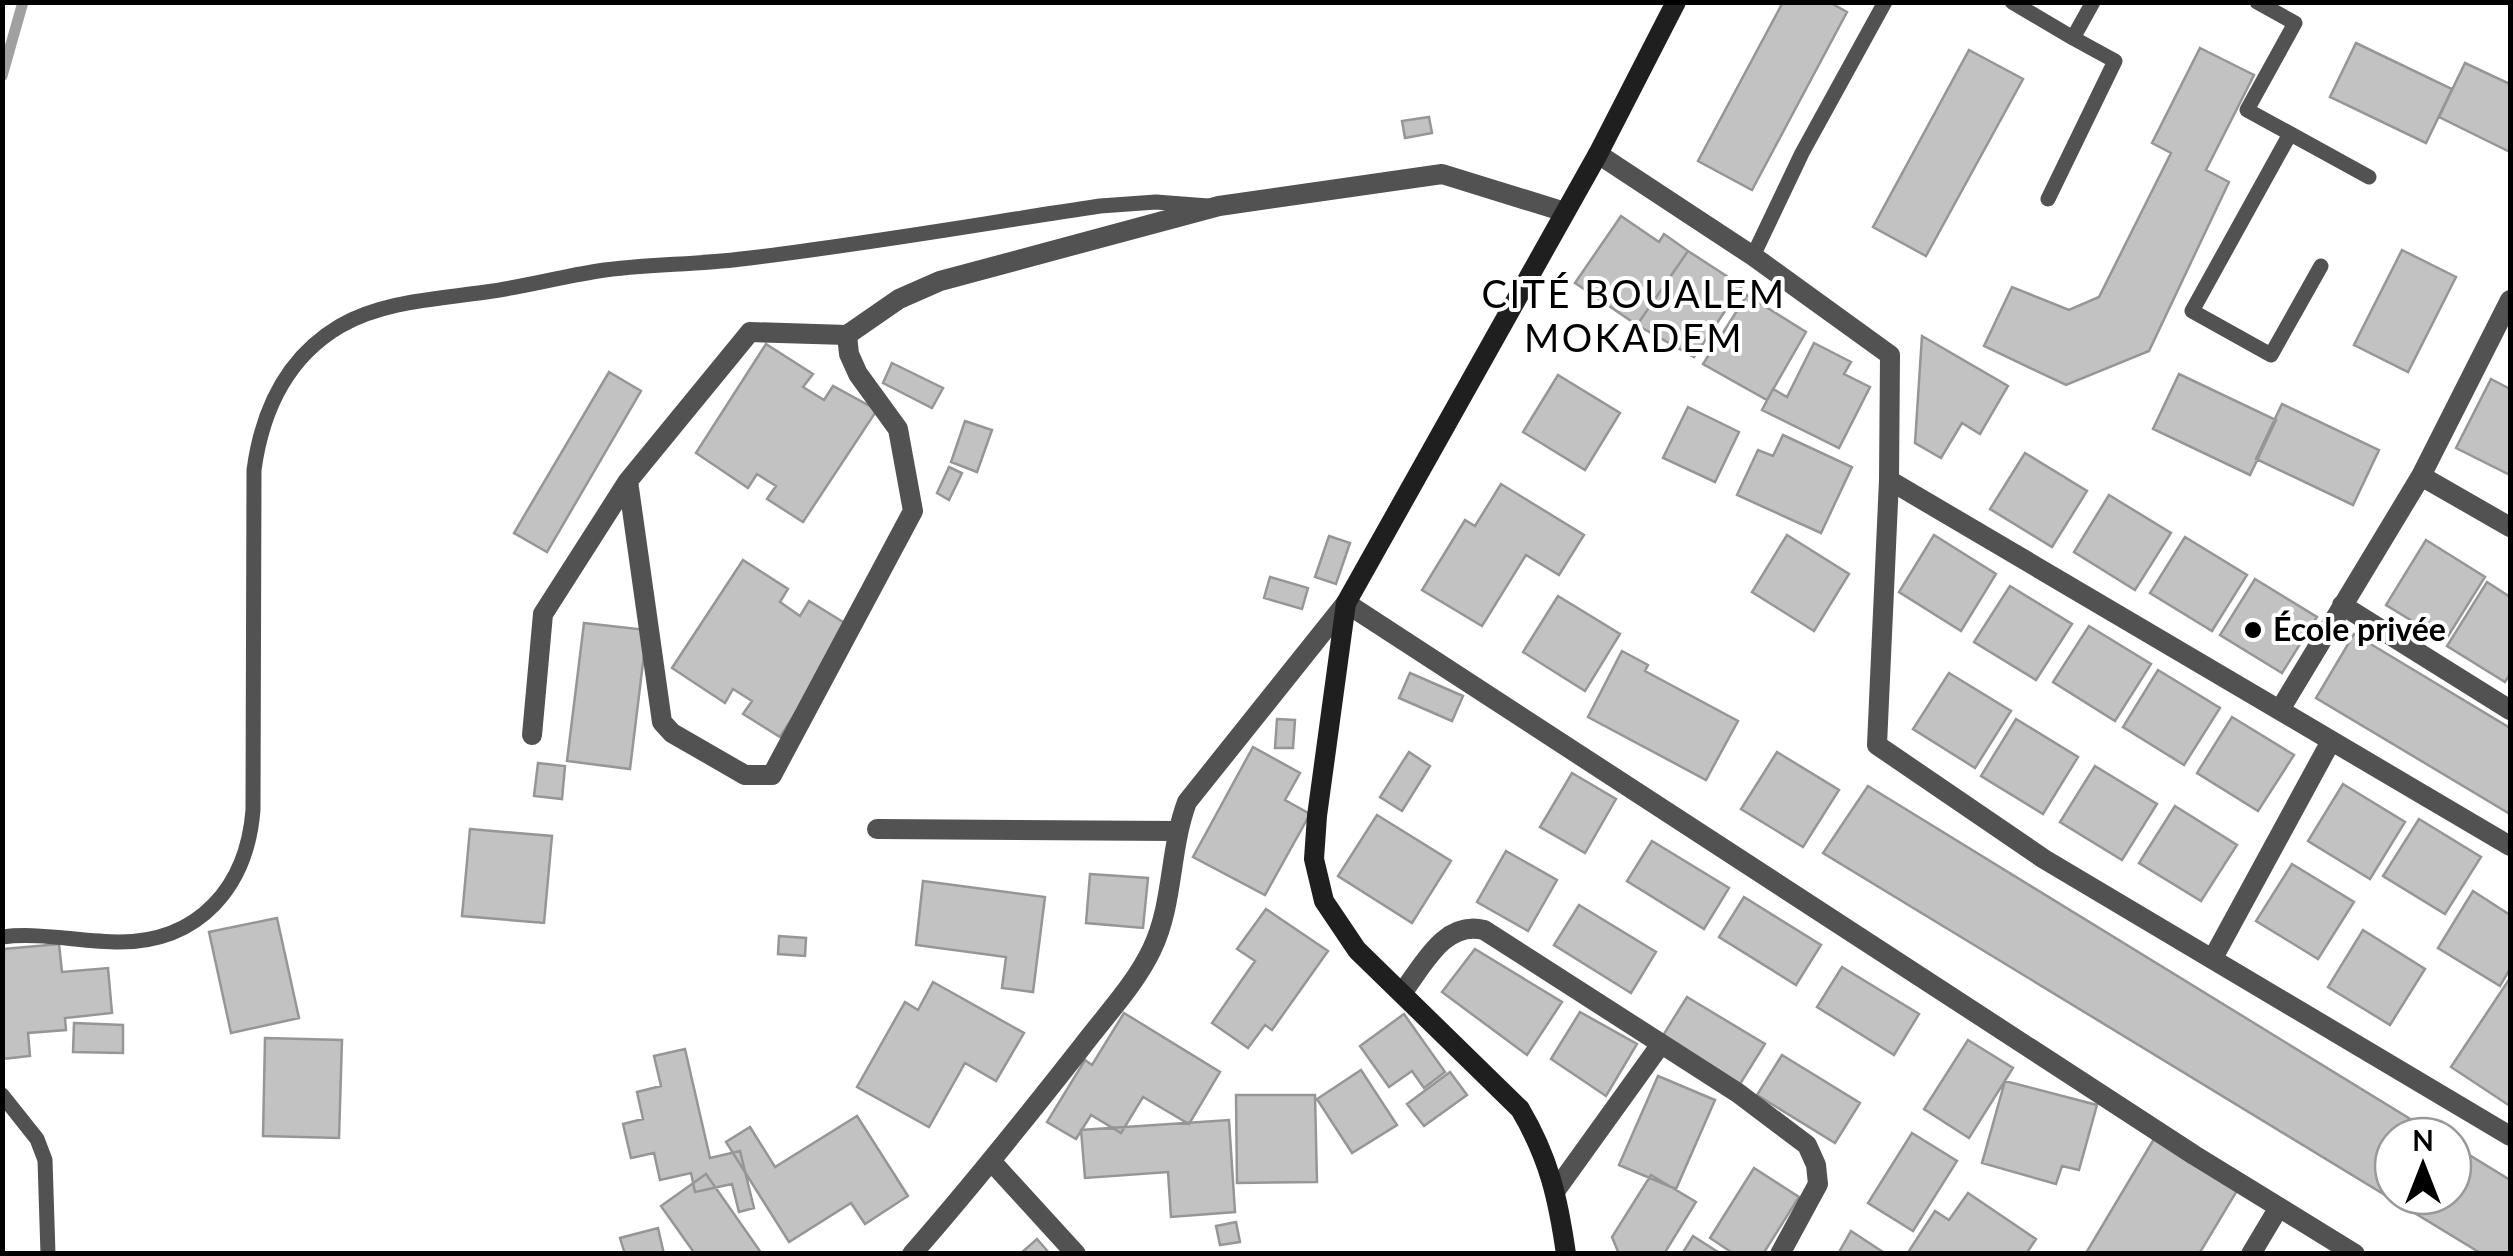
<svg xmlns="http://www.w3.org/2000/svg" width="2513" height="1256" viewBox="0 0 2513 1256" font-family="Lato,sans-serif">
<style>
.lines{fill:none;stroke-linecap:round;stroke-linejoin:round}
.stream{stroke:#a0a0a0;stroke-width:11}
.building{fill:#c2c2c2;stroke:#969696;stroke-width:2.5}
.lane{stroke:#525252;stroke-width:15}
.street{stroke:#525252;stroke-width:20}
.secondary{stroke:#1f1f1f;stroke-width:20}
.poi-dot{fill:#000;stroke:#fff;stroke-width:4}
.labels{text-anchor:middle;stroke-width:8;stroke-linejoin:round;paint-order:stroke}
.poi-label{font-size:32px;font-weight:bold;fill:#000;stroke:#fff;text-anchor:start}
.quarter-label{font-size:38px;letter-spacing:2.5px;fill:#000;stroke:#fff}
</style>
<rect width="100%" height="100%" fill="#fff"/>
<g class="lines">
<!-- stream -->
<path class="stream" d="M 2,76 L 23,2"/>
</g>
<!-- building -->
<path class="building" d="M 1783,2 L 1829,2 L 1847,12 L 1752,190 L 1698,161 Z
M 2356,43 L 2452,89 L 2426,143 L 2330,97 Z
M 2200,48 L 2254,75 L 2206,170 L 2229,182 L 2149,351 L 2066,385 L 1984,346 L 2012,287 L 2069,310 L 2099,297 L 2171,153 L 2152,143 Z
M 1969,50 L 2023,79 L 1926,256 L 1873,227 Z
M 2465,63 L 2510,84 L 2510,152 L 2439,117 Z
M 1429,117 L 1432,133 L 1405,138 L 1402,121 Z
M 1621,216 L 1659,242 L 1664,234 L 1688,251 L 1637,325 L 1575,283 Z
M 2402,250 L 2456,277 L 2408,372 L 2354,345 Z
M 1688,251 L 1742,286 L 1694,357 L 1637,325 Z
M 1747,295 L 1806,332 L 1767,400 L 1703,364 Z
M 1922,336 L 2008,386 L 1980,434 L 1962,423 L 1941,458 L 1915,443 Z
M 1814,343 L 1851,362 L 1844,374 L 1870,387 L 1839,448 L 1762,410 L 1773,389 L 1787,397 Z
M 766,344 L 813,374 L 803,387 L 824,400 L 833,386 L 877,410 L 803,522 L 767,499 L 776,486 L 757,474 L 748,488 L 696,453 Z
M 892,363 L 943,388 L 932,408 L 883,383 Z
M 609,372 L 641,391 L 547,552 L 514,533 Z
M 2179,374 L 2276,420 L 2250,475 L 2153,429 Z
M 1558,375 L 1620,413 L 1585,470 L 1523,432 Z
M 2491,379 L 2510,389 L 2510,475 L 2456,448 Z
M 2282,404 L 2379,450 L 2353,505 L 2256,459 Z
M 1688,407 L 1739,432 L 1715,482 L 1663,458 Z
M 965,421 L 992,430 L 977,472 L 951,462 Z
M 1783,435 L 1852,467 L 1821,533 L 1737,495 L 1758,450 L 1773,456 Z
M 2025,453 L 2087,491 L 2052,547 L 1990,509 Z
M 949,467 L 962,473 L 949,500 L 937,493 Z
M 1501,484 L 1584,535 L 1559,575 L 1526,555 L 1482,626 L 1422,590 L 1465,520 L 1475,526 Z
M 2109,495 L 2171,533 L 2135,590 L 2074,552 Z
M 1787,535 L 1849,574 L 1814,631 L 1752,592 Z
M 1934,535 L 1996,574 L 1961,631 L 1899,592 Z
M 1329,536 L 1350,543 L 1336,584 L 1315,577 Z
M 2185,537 L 2247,575 L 2212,631 L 2150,593 Z
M 2426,540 L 2485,577 L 2445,641 L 2386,605 Z
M 743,560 L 788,589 L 780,602 L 800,616 L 809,601 L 851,627 L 780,737 L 743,714 L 752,701 L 733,689 L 725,703 L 672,668 Z
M 1270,577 L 1308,588 L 1302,609 L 1264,598 Z
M 2255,579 L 2317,617 L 2282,673 L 2220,635 Z
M 2487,582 L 2510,597 L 2510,674 L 2505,682 L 2447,646 Z
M 2010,586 L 2072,624 L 2036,680 L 1974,642 Z
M 1558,596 L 1620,634 L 1585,691 L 1523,652 Z
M 584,623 L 647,630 L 630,769 L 567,761 Z
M 2089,626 L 2151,664 L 2115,721 L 2053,682 Z
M 2354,634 L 2510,728 L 2510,814 L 2316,698 Z
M 1622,651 L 1648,665 L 1645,671 L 1738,721 L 1706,780 L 1588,717 Z
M 2158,670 L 2220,708 L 2184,765 L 2123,727 Z
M 1410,673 L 1463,696 L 1452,721 L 1399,698 Z
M 1949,673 L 2011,711 L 1975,768 L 1913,729 Z
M 2232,717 L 2294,755 L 2258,811 L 2197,773 Z
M 1277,719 L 1295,720 L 1293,748 L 1275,748 Z
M 2016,719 L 2078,757 L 2043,814 L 1981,776 Z
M 1253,747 L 1300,773 L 1285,800 L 1310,814 L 1265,895 L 1193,857 Z
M 1409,752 L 1430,766 L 1402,811 L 1380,797 Z
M 1777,752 L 1839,790 L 1803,847 L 1741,809 Z
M 538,763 L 565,766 L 562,799 L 534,796 Z
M 2095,766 L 2157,804 L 2122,860 L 2060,822 Z
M 1572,773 L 1616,799 L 1585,853 L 1540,827 Z
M 2343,784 L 2405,822 L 2370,879 L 2308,841 Z
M 1868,786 L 2438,1136 L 2393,1136 L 2393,1196 L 2453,1196 L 2453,1145 L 2510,1180 L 2510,1254 L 2482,1254 L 1823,853 Z
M 2175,806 L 2237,845 L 2201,901 L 2139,863 Z
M 1377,815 L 1451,861 L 1412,923 L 1338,876 Z
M 2419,819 L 2481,857 L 2445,914 L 2383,876 Z
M 470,829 L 552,836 L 544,923 L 462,916 Z
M 1652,841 L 1729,888 L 1704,929 L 1627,881 Z
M 1506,851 L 1557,880 L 1528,931 L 1477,902 Z
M 2292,864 L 2354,902 L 2318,959 L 2256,921 Z
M 1090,874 L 1148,878 L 1143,928 L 1086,923 Z
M 923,881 L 1045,897 L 1033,992 L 1002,988 L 1006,957 L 916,945 Z
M 2473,891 L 2510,915 L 2510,969 L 2500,986 L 2438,948 Z
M 1744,897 L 1821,945 L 1796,985 L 1719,937 Z
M 1579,905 L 1656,952 L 1631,993 L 1554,945 Z
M 1266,909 L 1328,951 L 1272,1030 L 1265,1025 L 1248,1048 L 1212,1023 L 1255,961 L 1237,949 Z
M 277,918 L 299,1018 L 231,1033 L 209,932 Z
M 2363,930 L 2425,969 L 2390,1025 L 2328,987 Z
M 779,936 L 806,938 L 805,956 L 778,954 Z
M 59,944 L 62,972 L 108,968 L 112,1013 L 65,1018 L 66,1030 L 28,1033 L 30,1056 L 2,1059 L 4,949 Z
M 1475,949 L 1562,1002 L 1527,1055 L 1442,992 Z
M 1842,967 L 1919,1014 L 1894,1055 L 1817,1007 Z
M 2508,981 L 2510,982 L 2510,1106 L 2451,1067 Z
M 933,982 L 1024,1033 L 996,1081 L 965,1063 L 929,1127 L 857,1087 L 905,1002 L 918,1010 Z
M 1687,997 L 1765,1044 L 1740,1084 L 1662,1037 Z
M 1580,1012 L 1637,1044 L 1606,1096 L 1551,1059 Z
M 1124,1013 L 1220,1072 L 1189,1124 L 1143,1097 L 1121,1133 L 1091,1115 L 1076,1139 L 1047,1122 L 1085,1060 L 1092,1065 Z
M 1404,1014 L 1445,1072 L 1424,1088 L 1412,1071 L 1389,1087 L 1360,1046 Z
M 74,1023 L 123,1025 L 123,1053 L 73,1052 Z
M 265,1038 L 342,1040 L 339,1138 L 263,1136 Z
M 1968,1040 L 2013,1068 L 1969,1138 L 1924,1109 Z
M 685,1049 L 710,1158 L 740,1151 L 754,1208 L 739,1212 L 732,1184 L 695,1192 L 691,1173 L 660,1180 L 654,1153 L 631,1158 L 623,1124 L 643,1119 L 637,1092 L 661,1086 L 654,1056 Z
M 1782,1055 L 1860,1103 L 1835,1143 L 1757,1095 Z
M 1361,1070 L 1397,1125 L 1352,1153 L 1317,1099 Z
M 1450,1072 L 1467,1095 L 1424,1126 L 1407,1104 Z
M 1658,1076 L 1715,1100 L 1676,1189 L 1619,1165 Z
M 2005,1081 L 2097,1105 L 2079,1170 L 2062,1166 L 2056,1184 L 1982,1163 Z
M 1236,1095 L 1315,1095 L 1317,1182 L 1237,1183 Z
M 857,1116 L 908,1196 L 865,1224 L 851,1203 L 789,1242 L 726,1142 L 750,1127 L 775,1167 Z
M 1229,1120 L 1235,1212 L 1171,1217 L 1168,1172 L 1085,1178 L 1081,1130 Z
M 1912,1133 L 1957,1161 L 1913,1231 L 1868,1203 Z
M 2154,1139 L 2238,1189 L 2199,1254 L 2086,1253 Z
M 1754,1168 L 1799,1197 L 1763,1254 L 1734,1254 L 1710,1238 Z
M 706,1174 L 762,1254 L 695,1254 L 661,1206 Z
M 1651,1175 L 1696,1202 L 1664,1254 L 1619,1254 L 1612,1237 Z
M 1968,1193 L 2036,1239 L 2026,1254 L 1907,1254 L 1935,1211 L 1949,1220 Z
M 1236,1222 L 1240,1242 L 1220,1245 L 1216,1226 Z
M 658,1228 L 664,1254 L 625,1254 L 620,1238 Z
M 1851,1231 L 1886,1254 L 1838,1254 Z
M 1693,1236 L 1721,1254 L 1682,1254 Z
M 1037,1239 L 1050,1254 L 1020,1254 Z"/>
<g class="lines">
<!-- lane -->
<path class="lane" d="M 2012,2 L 2073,38 L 2093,2
M 2257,2 L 2295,23 L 2247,110 L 2369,177
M 2290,134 L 2192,311 L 2271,355 L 2321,266
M 2048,199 L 2115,61 L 2073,38
M 1753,256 L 1802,153 L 1885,2
M 2,937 C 41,932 80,942 119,942 C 200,942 247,886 253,810 L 254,470 C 262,411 286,358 340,326 C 383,301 438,299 486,292 C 523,287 560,277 598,271 C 645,264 693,265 741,259 C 861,245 980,224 1100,206 L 1156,202 L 1208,206
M 2,1095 L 37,1139 L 45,1160 L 48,1254"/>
<!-- street -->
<path class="street" d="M 1598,154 L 1753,256 L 1890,355 L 1889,480 L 1877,745 L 2044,859 L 2510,1136
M 2421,476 L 2510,527
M 1889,480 L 2510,846
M 628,481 L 662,722 L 672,733 L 745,775 L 772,775 L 913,511 L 898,429 L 858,374 L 849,354 L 847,335 L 899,299 L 940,281 L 1219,206 L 1442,174 L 1565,212
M 2342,605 L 2510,710
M 2281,708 L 2421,476 L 2510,300
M 532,735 L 543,614 L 628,481 L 750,332 L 847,335
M 877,829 L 1176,831
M 2213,958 L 2331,741
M 1402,993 C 1423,966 1444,920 1484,930 L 1738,1093 L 1807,1145 L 1816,1165 L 1818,1184 L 1780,1254
M 992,1162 L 1076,1254
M 1556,1190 L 1661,1044
M 912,1254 C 971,1187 1026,1118 1081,1048 C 1105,1016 1135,985 1152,949 C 1174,903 1169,850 1187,802 L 1346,603 L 2194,1155 L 2355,1254
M 2251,1254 L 2279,1207"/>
<!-- secondary -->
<path class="secondary" d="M 1566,1254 C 1558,1198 1549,1158 1520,1109 L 1357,950 L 1324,901 L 1314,859 L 1317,816 L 1346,603 L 1598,154 L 1676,2"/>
</g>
<!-- markers -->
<circle class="poi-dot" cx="2253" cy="630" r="10"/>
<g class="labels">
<!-- poi labels -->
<g class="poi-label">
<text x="2273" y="641">École privée</text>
</g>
<!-- quarter labels -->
<g class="quarter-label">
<text x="1634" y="308">CITÉ BOUALEM<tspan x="1634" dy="44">MOKADEM</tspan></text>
</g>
</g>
<!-- border -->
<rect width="2513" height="1256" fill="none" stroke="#000000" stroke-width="10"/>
<!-- north arrow -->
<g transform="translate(2423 1166)"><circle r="48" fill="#ffffff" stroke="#999999" stroke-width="2.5"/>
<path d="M0-8L18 38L0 25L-18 38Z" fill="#000000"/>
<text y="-15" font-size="28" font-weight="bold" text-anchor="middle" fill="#000000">N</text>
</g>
</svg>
